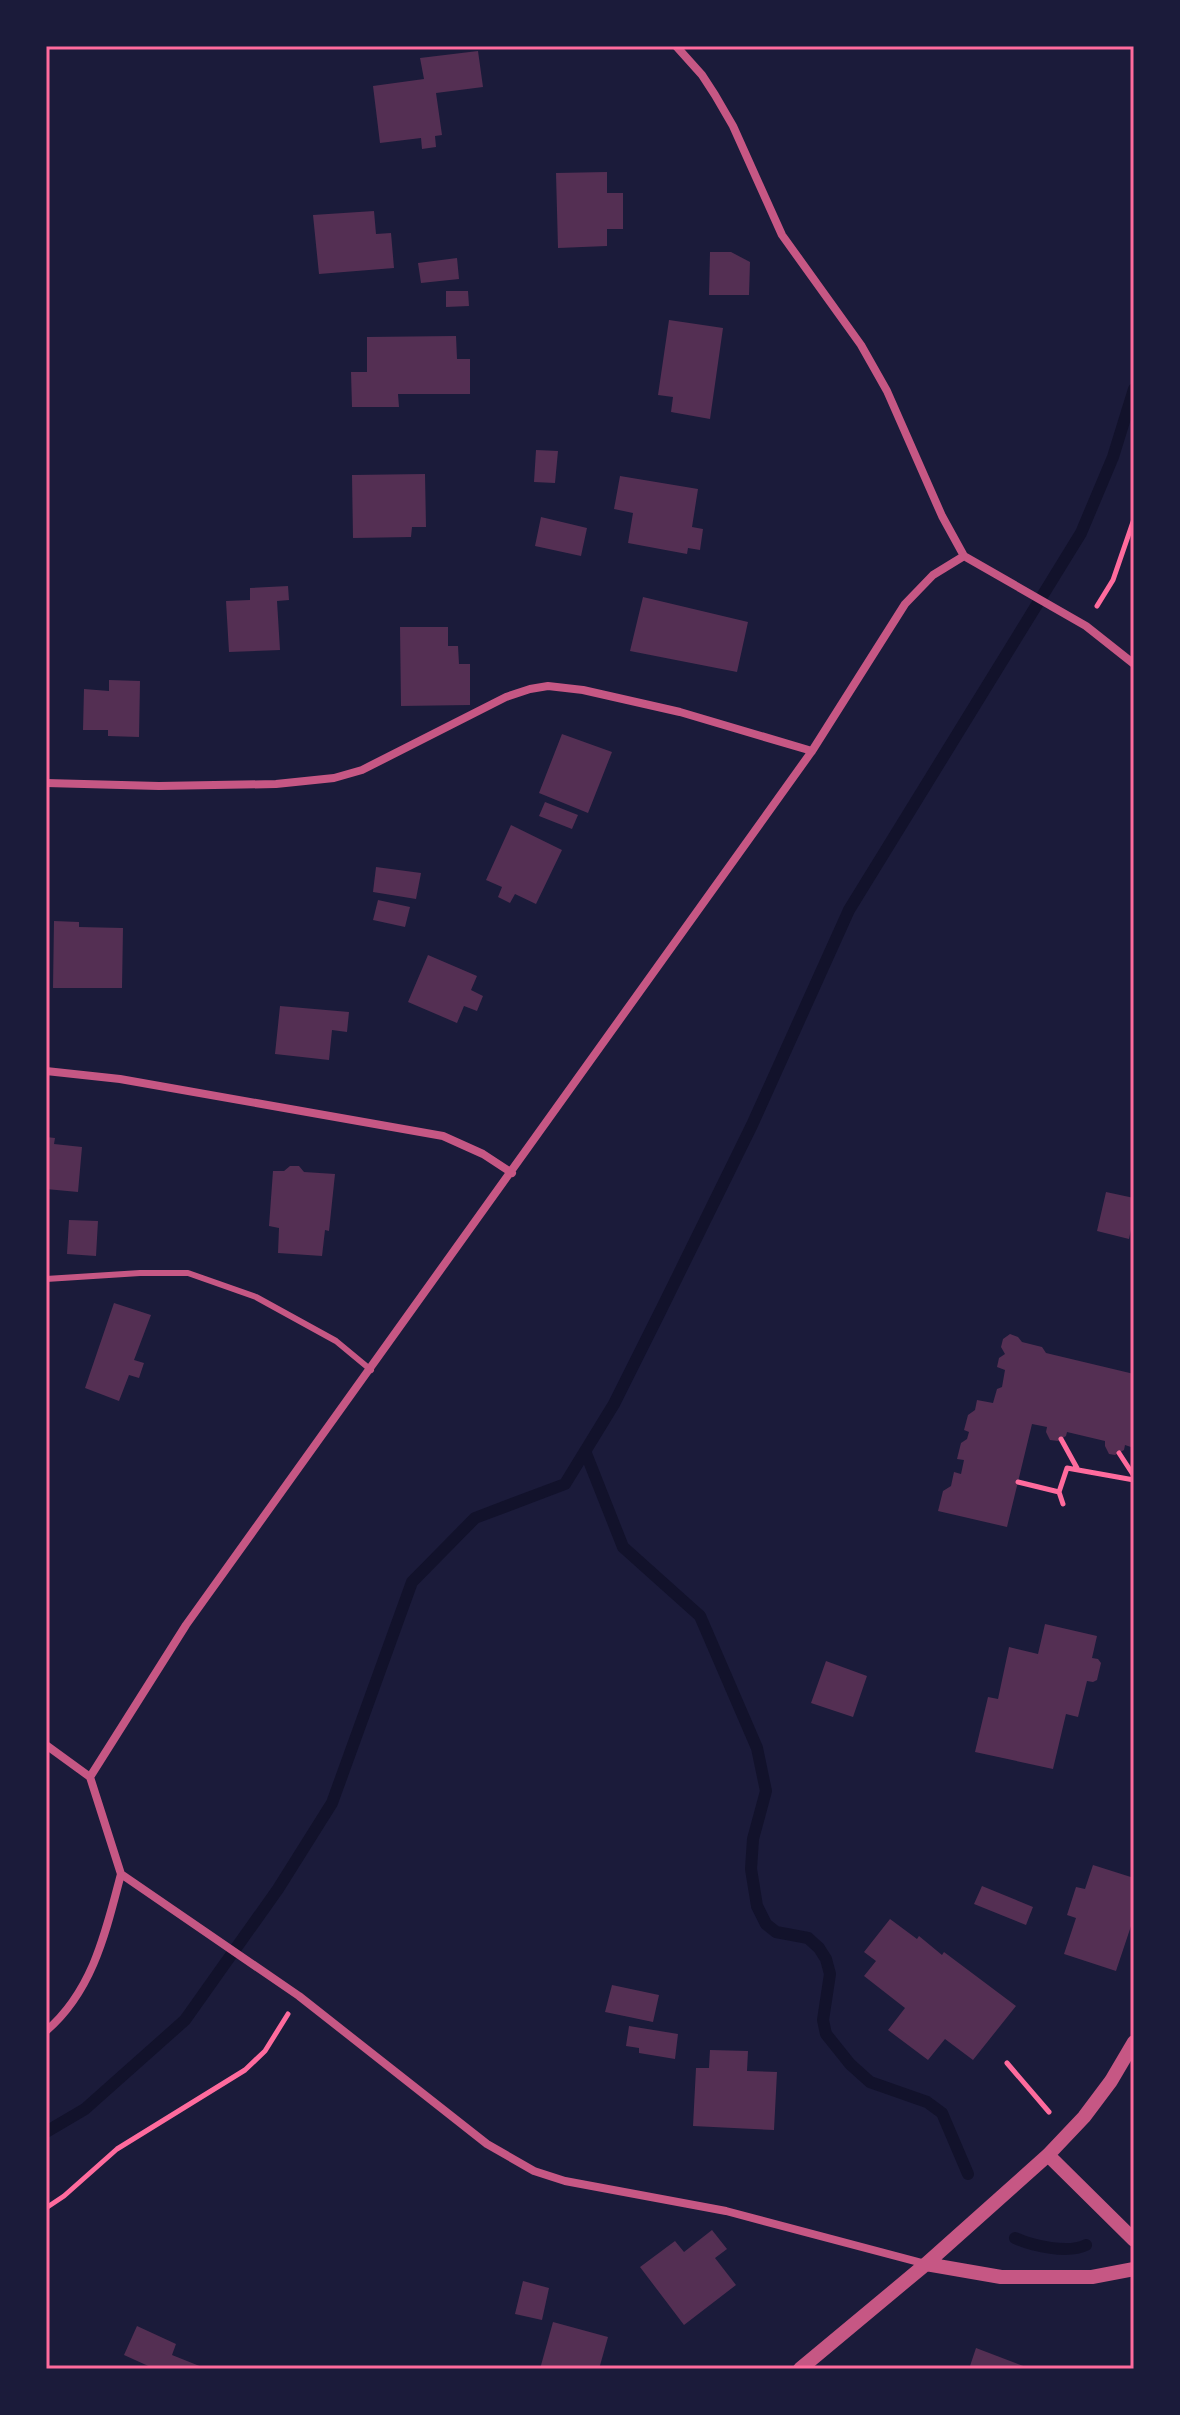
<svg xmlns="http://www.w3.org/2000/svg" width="1180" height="2415" viewBox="0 0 1180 2415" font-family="'Source Sans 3',sans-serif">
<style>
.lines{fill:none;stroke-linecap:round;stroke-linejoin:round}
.stream{stroke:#12122b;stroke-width:12}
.building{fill:#542f53}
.path{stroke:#ff6b9d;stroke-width:5}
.service{stroke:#c65784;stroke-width:6}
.minor{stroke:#c65784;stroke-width:8}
.tertiary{stroke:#c65784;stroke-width:14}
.neatline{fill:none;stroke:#ff6b9d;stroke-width:3}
</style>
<rect width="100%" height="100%" fill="#1b1b3a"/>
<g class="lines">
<!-- stream -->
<path class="stream" d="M 585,1451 L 623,1547 L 700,1616 L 757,1748 L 766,1791 L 753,1839 L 751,1869 L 757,1906 L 766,1924 L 776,1932 L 808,1938 L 819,1948 L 826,1959 L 830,1974 L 823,2020 L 826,2034 L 850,2064 L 870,2082 L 927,2102 L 942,2113 L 968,2174
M 46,2132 L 85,2109 L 185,2020 L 278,1889 L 332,1803 L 412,1582 L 475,1518 L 565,1484 L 614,1404 L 661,1310 L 752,1125 L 849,910 L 1081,533 L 1113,457 L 1134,389
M 1015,2238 C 1033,2246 1068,2254 1086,2245"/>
</g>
<!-- building -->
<path class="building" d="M 478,51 L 483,87 L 436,93 L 442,135 L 435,136 L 436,147 L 422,149 L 421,138 L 380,143 L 373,86 L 424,79 L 420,58 Z
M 607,172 L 607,193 L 623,193 L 623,229 L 607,229 L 607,246 L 558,248 L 556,173 Z
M 374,211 L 376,234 L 391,233 L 394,268 L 319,274 L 313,215 Z
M 710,252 L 731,252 L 750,262 L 749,295 L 709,295 Z
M 457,258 L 459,279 L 421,283 L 418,263 Z
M 446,291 L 468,291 L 469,306 L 446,307 Z
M 669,320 L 723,328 L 710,419 L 671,412 L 673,397 L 658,395 Z
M 456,336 L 457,359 L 470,359 L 470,394 L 398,394 L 399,407 L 352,407 L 351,372 L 367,372 L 367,337 Z
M 536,450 L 558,451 L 555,483 L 534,482 Z
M 425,474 L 426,527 L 412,527 L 411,537 L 353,538 L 352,475 Z
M 620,476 L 698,489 L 692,527 L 703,529 L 700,550 L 688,548 L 687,554 L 628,543 L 633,513 L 614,509 Z
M 541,517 L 587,528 L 581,556 L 535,546 Z
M 288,586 L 289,600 L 277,601 L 280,650 L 229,652 L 226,601 L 250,600 L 250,588 Z
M 643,597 L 748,622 L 737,672 L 630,651 Z
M 400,627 L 448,627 L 448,646 L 458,646 L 459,664 L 470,664 L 470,705 L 401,706 Z
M 109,680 L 140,681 L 139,737 L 108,736 L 108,730 L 83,730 L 84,689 L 109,691 Z
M 562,734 L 612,752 L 588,813 L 539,793 Z
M 545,802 L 578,815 L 572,829 L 539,816 Z
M 511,825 L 562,850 L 536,904 L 515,894 L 510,903 L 498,897 L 502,887 L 486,880 Z
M 376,867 L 421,873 L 416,899 L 373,892 Z
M 378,900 L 410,907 L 405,927 L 373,920 Z
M 54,921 L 79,922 L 79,927 L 123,928 L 122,988 L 53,988 Z
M 428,955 L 477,976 L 471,990 L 483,996 L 477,1011 L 464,1006 L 457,1023 L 408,1002 Z
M 280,1006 L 349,1012 L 347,1032 L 332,1030 L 329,1060 L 275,1054 Z
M 46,1137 L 55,1138 L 54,1144 L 82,1147 L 78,1192 L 46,1189 Z
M 290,1166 L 299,1166 L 304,1172 L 335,1174 L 329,1231 L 325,1230 L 322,1256 L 278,1253 L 279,1228 L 269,1226 L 273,1171 L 284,1171 Z
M 1106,1192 L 1134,1198 L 1134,1215 L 1129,1239 L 1097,1231 Z
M 69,1220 L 98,1221 L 96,1256 L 67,1254 Z
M 114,1303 L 151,1315 L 134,1360 L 144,1363 L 139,1378 L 129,1375 L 119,1401 L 85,1388 Z
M 1010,1334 L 1018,1337 L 1022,1342 L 1042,1347 L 1046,1353 L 1134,1374 L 1134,1448 L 1125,1445 L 1124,1450 L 1115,1455 L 1109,1454 L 1105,1446 L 1105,1441 L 1067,1432 L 1066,1436 L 1058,1441 L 1050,1440 L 1046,1432 L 1047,1427 L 1032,1424 L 1007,1527 L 938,1511 L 943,1491 L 951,1486 L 954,1472 L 961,1474 L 964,1460 L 957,1459 L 961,1443 L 967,1439 L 969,1432 L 964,1430 L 968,1415 L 975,1410 L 977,1400 L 993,1403 L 997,1389 L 1002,1387 L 1005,1370 L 997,1367 L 999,1358 L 1005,1354 L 1001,1347 L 1003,1339 Z
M 1045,1624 L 1097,1636 L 1092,1658 L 1098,1659 L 1101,1663 L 1097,1680 L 1093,1682 L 1087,1681 L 1078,1717 L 1066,1714 L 1053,1769 L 975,1752 L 988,1697 L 998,1699 L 1009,1647 L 1038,1654 Z
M 826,1661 L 867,1676 L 853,1717 L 811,1703 Z
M 1093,1865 L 1134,1878 L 1134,1917 L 1116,1971 L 1064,1954 L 1076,1918 L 1067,1915 L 1076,1887 L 1085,1889 Z
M 982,1886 L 1033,1907 L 1026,1925 L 974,1904 Z
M 890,1919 L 917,1939 L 919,1936 L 942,1955 L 944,1952 L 1016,2006 L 973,2060 L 945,2039 L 928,2060 L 888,2030 L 905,2008 L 864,1976 L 876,1961 L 864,1952 Z
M 612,1985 L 659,1995 L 653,2022 L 605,2012 Z
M 629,2026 L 678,2034 L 675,2059 L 639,2053 L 639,2048 L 626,2046 Z
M 710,2050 L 748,2051 L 747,2071 L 777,2072 L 774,2130 L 693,2126 L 696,2068 L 709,2068 Z
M 712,2230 L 727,2249 L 715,2258 L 736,2285 L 684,2325 L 640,2267 L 675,2241 L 684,2252 Z
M 523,2281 L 549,2288 L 542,2320 L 515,2314 Z
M 553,2322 L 608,2337 L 599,2369 L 540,2369 Z
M 137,2326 L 176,2344 L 172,2355 L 207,2369 L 155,2369 L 124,2355 Z
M 976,2348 L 1031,2369 L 969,2369 Z"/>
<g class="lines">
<!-- path -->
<path class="path" d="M 1097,606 L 1113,580 L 1134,519
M 1061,1439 L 1077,1468
M 1119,1453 L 1134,1476
M 1018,1482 L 1059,1492
M 1063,1504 L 1059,1492 L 1067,1468 L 1134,1480
M 1007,2063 L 1049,2112
M 46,2208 L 64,2196 L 117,2149 L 245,2070 L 265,2051 L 288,2014"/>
<!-- service -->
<path class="service" d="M 46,1279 L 140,1273 L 188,1273 L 256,1297 L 336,1341 L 371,1370"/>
<!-- minor -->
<path class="minor" d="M 676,46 L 702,75 L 715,95 L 733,126 L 782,235 L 861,345 L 887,391 L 942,516 L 964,556 L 1086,626 L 1134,664
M 46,783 L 159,786 L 276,784 L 334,778 L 362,770 L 506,697 L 530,689 L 548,686 L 583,690 L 680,712 L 812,751
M 46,1071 L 120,1079 L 443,1136 L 483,1154 L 512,1173
M 46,1745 L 90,1777
M 46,2031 C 93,1991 106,1931 121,1874
M 926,2264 L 726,2211 L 565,2181 L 534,2171 L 487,2144 L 299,1996 L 121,1874 L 90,1777 L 186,1625 L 812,751 L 905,604 L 933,575 L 964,556"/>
<!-- tertiary -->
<path class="tertiary" d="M 1048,2155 L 1134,2240
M 926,2264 L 1001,2277 L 1092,2277 L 1134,2269
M 800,2369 L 926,2264 L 1048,2155 L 1084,2117 L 1111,2081 L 1134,2042"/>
</g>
<!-- border -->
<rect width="1180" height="2415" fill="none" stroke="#1b1b3a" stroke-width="96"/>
<rect x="48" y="48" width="1084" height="2319" class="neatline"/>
</svg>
